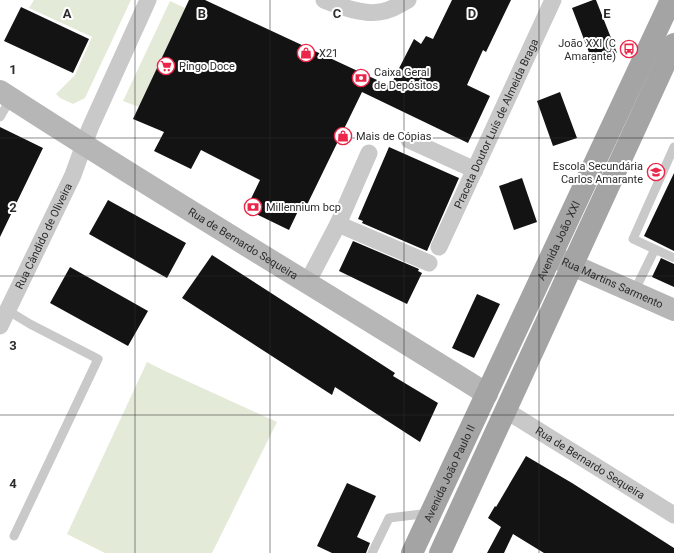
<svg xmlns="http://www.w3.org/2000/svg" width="674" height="553" viewBox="0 0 674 553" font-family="Roboto,sans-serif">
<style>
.green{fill:#e4ead8}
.building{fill:#131313}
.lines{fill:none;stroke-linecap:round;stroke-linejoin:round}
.lane{stroke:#c9c9c9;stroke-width:9}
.street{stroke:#c9c9c9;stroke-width:17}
.secondary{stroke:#b6b6b6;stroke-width:22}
.primary{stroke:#a4a4a4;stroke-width:22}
.grid{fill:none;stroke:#2c2c2c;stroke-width:1;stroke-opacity:0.55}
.labels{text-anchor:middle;stroke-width:4;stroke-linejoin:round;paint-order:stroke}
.poi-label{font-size:11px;fill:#2c2c2c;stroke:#fff;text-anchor:start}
.street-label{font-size:11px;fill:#2c2c2c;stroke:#fff}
.grid-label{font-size:13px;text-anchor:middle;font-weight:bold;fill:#2c2c2c;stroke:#fff;stroke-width:4;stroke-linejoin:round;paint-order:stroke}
</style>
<rect width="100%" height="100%" fill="#fff"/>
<!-- green -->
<path class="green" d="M 34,0 L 131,0 L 85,98 L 73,104 L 60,98 L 56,94 L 75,75 L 92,37 L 29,8 Z
M 170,1 L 185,8 L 139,107 L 123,101 Z
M 147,362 L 165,371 L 277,422 L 212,553 L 105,553 L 67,534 Z"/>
<!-- building -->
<path class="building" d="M 189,0 L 205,0 L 390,86 L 414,39 L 421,44 L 426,36 L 433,39 L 452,0 L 511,0 L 486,52 L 483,50 L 467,85 L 490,96 L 468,143 L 362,92 L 304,211 L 299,209 L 289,230 L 246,209 L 260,180 L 201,150 L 191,169 L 154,151 L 164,132 L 133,119 Z
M 593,0 L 596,0 L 617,53 L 593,63 L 572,8 Z
M 21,7 L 89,39 L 73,73 L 4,41 Z
M 560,92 L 577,138 L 553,146 L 537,101 Z
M 0,127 L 43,148 L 0,237 Z
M 389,147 L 459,178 L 427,251 L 362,223 L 363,221 L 358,219 Z
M 674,173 L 674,251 L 644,236 Z
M 522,178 L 537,222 L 514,230 L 499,186 Z
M 108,200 L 186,243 L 167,278 L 89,234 Z
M 353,241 L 419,269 L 418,271 L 422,273 L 407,304 L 339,271 Z
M 212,255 L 395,373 L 393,376 L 438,403 L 420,442 L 335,387 L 332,395 L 182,298 Z
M 661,258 L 674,264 L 674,287 L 652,277 Z
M 70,267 L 148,311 L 128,346 L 50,303 Z
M 477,294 L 500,304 L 474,358 L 452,348 Z
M 526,456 L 572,483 L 674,548 L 674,553 L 544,553 L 513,534 L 504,553 L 487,553 L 501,527 L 488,518 L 495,506 L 496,507 Z
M 347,483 L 376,496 L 357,537 L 370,543 L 366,553 L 332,553 L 317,546 Z"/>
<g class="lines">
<!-- lane -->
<path class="lane" d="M 0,117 L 11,98
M 674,147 L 633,239 L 674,258
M 634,292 L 655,249
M 7,310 L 30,324 L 98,359 L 14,536
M 372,553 L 389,518 L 430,513"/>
<!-- street -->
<g class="street">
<path d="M 324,0 C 339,6 364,15 379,12 C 390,11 399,5 408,0"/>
<path d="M 409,140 L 475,170"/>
<path d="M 338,224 L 429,263"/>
<path id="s1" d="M 439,247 L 553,0"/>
<path d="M 307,283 L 338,224 L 369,153"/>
<path id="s2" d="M 0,326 L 73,175 L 90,128 L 148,0"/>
<path id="s3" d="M 507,411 L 674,515"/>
</g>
<!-- secondary -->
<g class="secondary">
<path id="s4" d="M 0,91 C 160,195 325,292 487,394"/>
<path id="s5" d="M 554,257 L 674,310"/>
</g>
<!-- primary -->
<g class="primary">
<path id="s6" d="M 412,553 L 671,0"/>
<path d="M 440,553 L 674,44"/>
</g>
</g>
<!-- grid -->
<path class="grid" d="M 135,0 L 135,553M 270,0 L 270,553M 404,0 L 404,553M 539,0 L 539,553M 0,138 L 674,138M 0,276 L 674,276M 0,415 L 674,415"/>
<!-- icons -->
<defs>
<symbol id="bus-ring" viewBox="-11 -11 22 22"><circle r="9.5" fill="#fff" stroke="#eb2649" stroke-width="1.5"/><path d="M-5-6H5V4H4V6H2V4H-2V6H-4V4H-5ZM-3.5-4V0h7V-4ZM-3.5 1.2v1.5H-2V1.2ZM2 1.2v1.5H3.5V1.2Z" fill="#eb2649"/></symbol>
<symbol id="shop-ring" viewBox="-11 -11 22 22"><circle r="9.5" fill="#fff" stroke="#eb2649" stroke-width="1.5"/><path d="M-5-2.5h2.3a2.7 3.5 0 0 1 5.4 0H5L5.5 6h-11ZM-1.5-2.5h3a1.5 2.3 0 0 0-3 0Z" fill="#eb2649"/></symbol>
<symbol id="supermarket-ring" viewBox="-11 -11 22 22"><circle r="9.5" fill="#fff" stroke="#eb2649" stroke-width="1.5"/><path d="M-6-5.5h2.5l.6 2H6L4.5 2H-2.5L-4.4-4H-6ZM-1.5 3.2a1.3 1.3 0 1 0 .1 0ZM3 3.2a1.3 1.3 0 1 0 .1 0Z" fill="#eb2649"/></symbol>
<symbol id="bank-ring" viewBox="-11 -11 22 22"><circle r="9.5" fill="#fff" stroke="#eb2649" stroke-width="1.5"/><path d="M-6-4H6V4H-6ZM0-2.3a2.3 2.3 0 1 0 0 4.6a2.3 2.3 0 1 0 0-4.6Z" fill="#eb2649"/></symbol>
<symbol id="school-ring" viewBox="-11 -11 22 22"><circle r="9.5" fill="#fff" stroke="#eb2649" stroke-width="1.5"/><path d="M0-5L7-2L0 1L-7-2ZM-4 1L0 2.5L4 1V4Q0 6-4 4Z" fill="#eb2649"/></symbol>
</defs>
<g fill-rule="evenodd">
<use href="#bus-ring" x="619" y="39" width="20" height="20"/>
<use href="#shop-ring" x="296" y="43" width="20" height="20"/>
<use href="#supermarket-ring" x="156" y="56" width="20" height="20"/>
<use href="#bank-ring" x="351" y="68" width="20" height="20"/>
<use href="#shop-ring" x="333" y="126" width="20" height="20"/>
<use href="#school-ring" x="646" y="162" width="20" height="20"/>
<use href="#bank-ring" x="243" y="197" width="20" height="20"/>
</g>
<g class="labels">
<!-- poi labels -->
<g class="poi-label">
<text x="616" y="47" text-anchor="end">João XXI (C<tspan x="616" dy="13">Amarante)</tspan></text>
<text x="319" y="57">X21</text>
<text x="179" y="70">Pingo Doce</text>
<text x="374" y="76">Caixa Geral<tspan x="374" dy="13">de Depósitos</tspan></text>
<text x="356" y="140">Mais de Cópias</text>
<text x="643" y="170" text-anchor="end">Escola Secundária<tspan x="643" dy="13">Carlos Amarante</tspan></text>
<text x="266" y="211">Millennium bcp</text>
</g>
<!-- street labels -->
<g class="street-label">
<text dy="4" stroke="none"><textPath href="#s1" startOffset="136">Praceta Doutor Luís de Almeida Braga</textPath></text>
<text dy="4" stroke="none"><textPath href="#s2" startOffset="100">Rua Cândido de Oliveira</textPath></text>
<text dy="4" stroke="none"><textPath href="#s6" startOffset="345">Avenida João XXI</textPath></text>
<text dy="4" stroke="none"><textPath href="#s4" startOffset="287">Rua de Bernardo Sequeira</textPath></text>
<text dy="4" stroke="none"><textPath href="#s5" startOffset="64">Rua Martins Sarmento</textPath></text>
<text dy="4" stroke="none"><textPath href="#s3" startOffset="98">Rua de Bernardo Sequeira</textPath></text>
<text dy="4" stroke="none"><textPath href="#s6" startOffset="88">Avenida João Paulo II</textPath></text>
</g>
</g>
<g class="grid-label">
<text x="67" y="18">A</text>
<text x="202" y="18">B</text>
<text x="337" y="18">C</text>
<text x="472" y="18">D</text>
<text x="607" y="18">E</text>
<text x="13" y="74">1</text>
<text x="13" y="212">2</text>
<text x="13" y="350">3</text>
<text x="13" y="488">4</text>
</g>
</svg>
